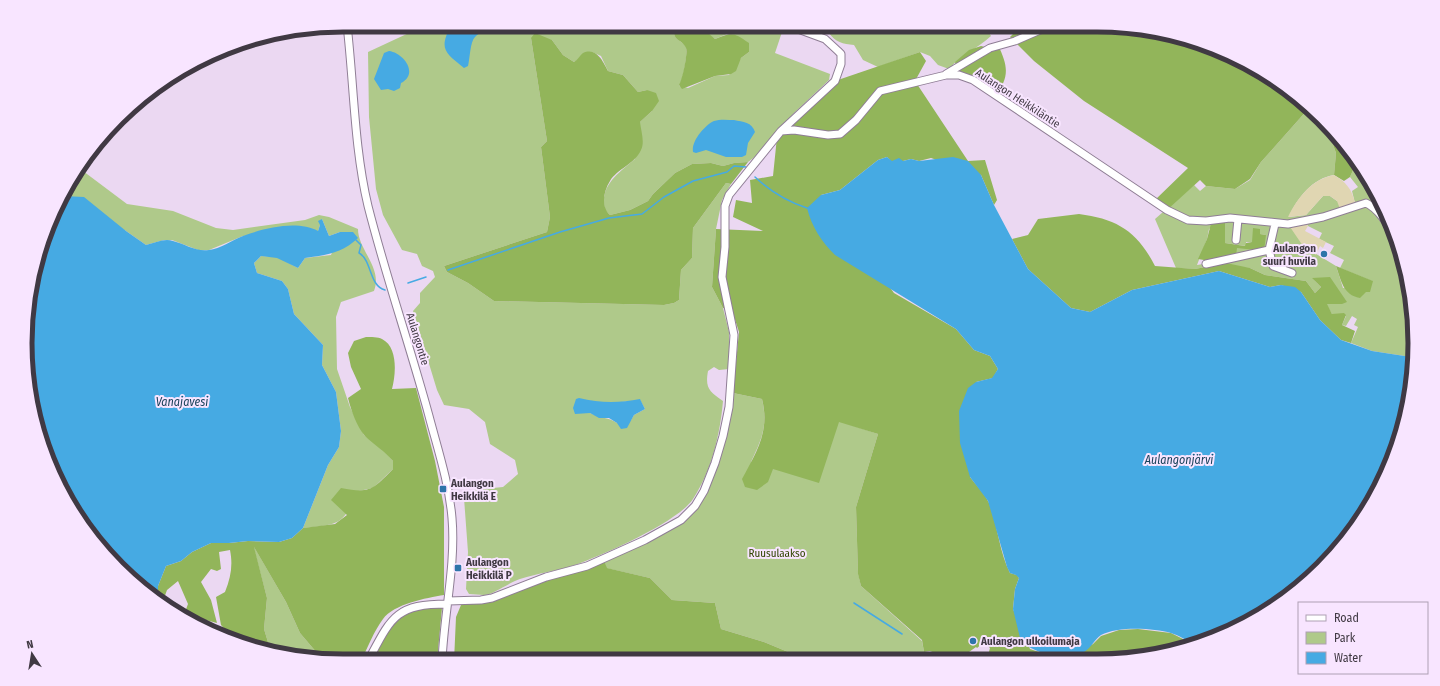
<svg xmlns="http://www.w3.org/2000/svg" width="1440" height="686" viewBox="0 0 1440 686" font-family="'Fira Sans Condensed',sans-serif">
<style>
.green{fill:#afc98a;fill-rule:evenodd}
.forest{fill:#92b55a}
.sand{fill:#e0d6b2}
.water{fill:#46aae3}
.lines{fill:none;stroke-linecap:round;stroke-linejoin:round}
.stream{stroke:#46aae3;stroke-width:1.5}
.minor-casing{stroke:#8f7e95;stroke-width:9}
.minor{stroke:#fff;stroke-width:7}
.poi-dot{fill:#2e75a9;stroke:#f8e5ff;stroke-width:1.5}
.labels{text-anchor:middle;stroke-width:4;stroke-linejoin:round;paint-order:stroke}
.street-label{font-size:11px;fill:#403943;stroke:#f8e5ff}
.poi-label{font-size:11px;font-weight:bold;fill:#403943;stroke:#f8e5ff;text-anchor:start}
.park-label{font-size:11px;fill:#304500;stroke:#f8e5ff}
.water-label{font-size:12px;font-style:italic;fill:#19425a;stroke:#f8e5ff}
.rim{fill:none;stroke:#403943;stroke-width:5}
</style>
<rect width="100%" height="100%" fill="#ebd8f2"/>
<!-- green -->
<path class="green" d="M 426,25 L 777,25 L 782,32 L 775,53 L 830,74 L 829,80 L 793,114 L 760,153 L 748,162 L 734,163 L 723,166 L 711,163 L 692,164 L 675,173 L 653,194 L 648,201 L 630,210 L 610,215 L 605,210 C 599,185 619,173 635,159 L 640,122 L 652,111 L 647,90 L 638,92 L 623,75 L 608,71 L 601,56 L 592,52 L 574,62 L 563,55 L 552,40 L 531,38 L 547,141 L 541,147 L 550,217 L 547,232 L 444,266 L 447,272 L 468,283 L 494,301 L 664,305 L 674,303 L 679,300 L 681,270 L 692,258 L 693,228 L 726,183 L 731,184 L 722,200 L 716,229 L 712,287 L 723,308 L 729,332 L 729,369 L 719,370 L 714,367 L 708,371 C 705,388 709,391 723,401 C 720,434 712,470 693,499 C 678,522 603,555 575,565 C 557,571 538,573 520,579 C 510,582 493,595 484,595 C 479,595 474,594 469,594 L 466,589 L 468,552 L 464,498 L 473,490 L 503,487 L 518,474 L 515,460 L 490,444 L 485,422 L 469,409 L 444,405 L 437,390 L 413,311 L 420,303 L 420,293 L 435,277 L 433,271 L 422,266 L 417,254 L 402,250 L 383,215 L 376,189 L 369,117 L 368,52 ZM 686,26 L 704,31 L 715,39 L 727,34 L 734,35 L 749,52 L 741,58 L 729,75 L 715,76 L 688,88 L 679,86 C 683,81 689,50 685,45 C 681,41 676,40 674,34 ZM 587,400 C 604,405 623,402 640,400 L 645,409 L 634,415 L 631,420 L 617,423 C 608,417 599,418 590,413 Z
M 839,25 L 989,25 L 987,30 L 991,36 C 977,49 962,54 949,69 L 938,65 L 930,56 L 920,52 L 878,67 L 863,60 L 854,45 C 843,44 835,42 829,33 Z
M 1309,108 L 1325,122 L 1336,153 L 1334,175 C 1313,178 1297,198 1289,217 L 1306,215 L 1323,196 L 1330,196 L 1337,201 L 1355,203 L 1352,191 L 1358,187 L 1350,177 L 1357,161 L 1391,222 L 1409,281 L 1415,343 L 1413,360 L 1411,357 L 1372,351 L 1351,343 L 1358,327 L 1354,325 L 1357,319 L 1352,316 L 1346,326 L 1342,325 L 1346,316 L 1332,314 L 1326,304 L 1342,304 L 1312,278 L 1321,287 L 1315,293 L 1306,281 L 1265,275 L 1250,268 L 1211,266 L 1195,269 L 1176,268 L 1155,219 L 1194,185 L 1200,191 L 1206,186 L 1235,189 L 1250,180 L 1261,162 ZM 1225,220 L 1225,243 L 1246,246 L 1246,242 L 1252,242 L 1260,234 L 1266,235 L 1246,248 L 1237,248 L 1203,264 L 1197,265 L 1207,239 L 1209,229 ZM 1306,222 L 1308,226 L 1322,233 L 1319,239 L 1334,246 L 1330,253 L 1344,260 L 1340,268 L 1372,281 L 1343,288 L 1336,266 L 1303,246 Z
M 77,169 L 83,171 L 127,204 L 173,211 L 216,228 L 233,230 L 305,220 L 319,215 L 329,217 L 358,229 C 358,250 383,268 374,291 L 341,302 L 336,317 L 337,369 L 350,407 L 364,435 L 385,451 L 393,461 L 393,469 L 373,488 L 359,491 C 341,526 341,524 303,528 L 328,465 L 339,447 L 341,431 L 336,392 L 322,365 L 323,345 L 294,314 L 288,289 L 282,281 L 257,273 L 254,263 L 261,256 L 277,257 L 298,268 L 305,258 L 331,255 L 340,232 L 329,236 L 322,219 L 318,231 L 243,236 L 209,250 L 198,250 L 172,240 L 164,240 L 146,245 L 126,231 L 63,196 Z
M 733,393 L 762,399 C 768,425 762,439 751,462 L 839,421 L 878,434 L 856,507 L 858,573 L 861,586 L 922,641 L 924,652 L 897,659 L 805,659 L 764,642 L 721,629 L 715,603 L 672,600 L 650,578 L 606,568 L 604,561 L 683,521 L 718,464 L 726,437 Z
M 253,545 L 286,602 L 300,633 L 317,653 L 317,658 L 281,655 L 271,652 L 264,629 L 267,598 Z"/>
<!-- forest -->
<path class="forest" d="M 1022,25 L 1097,25 L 1159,31 L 1219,49 L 1274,79 L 1309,108 L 1261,162 L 1250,179 L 1235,189 L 1206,186 L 1200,180 L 1167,210 L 1154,201 L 1188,168 L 1084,101 L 1034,61 L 1010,37 Z
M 681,26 L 707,32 L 715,39 C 732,32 733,32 749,43 L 749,52 L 741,58 L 736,71 L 731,74 L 715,76 L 682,89 L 679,85 C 682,81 688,54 686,48 C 683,40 673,41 674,31 Z
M 535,33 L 552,40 L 563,55 L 574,62 C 578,60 580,55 583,53 C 597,47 603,62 608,71 L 623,75 L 638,92 L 647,90 L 656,93 L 659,101 L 652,111 L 640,122 C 641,131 645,142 641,150 C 635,164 617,169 610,181 C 603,192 601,207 610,215 L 630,210 L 648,201 L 653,194 L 675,173 L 692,164 L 711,163 L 723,166 L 734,163 L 748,162 L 731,184 L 726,183 L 693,228 L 692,258 L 681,270 L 679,300 L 674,303 L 664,305 L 494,301 L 468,283 L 447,272 L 444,266 L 547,232 L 550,217 L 541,147 L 547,141 L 531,38 Z
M 998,45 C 1008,66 1010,77 995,96 L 959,75 L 955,62 L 969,50 L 981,46 L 989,48 Z
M 920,52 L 926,61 L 915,81 L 968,161 L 985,160 L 997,200 L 994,205 L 981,175 L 931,158 L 919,161 L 911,159 L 903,161 L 891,161 L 887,157 L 878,160 L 840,190 L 821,195 L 894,293 L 956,329 L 974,350 L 990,356 L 998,369 L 993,378 L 976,382 L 970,477 C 976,485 985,494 989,503 C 998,526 999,551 1010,573 L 1017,575 L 1019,578 L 1015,589 L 1013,609 L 1030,649 L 1051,656 L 1070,658 L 1093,644 L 1101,636 L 1119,630 L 1138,629 L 1171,633 L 1193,644 L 1139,658 L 987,659 L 990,648 L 984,642 L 977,648 L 976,647 L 969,652 L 971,659 L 957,659 L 956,653 L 948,652 L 942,656 L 930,651 L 924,652 L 922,640 L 861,586 L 858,574 L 856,507 L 878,434 L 839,422 L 819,483 L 773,469 L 768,482 L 757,490 L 745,487 L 742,479 C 757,451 770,431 762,399 L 733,393 L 739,332 L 732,310 L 723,308 L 712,287 L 716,229 L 763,231 L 733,217 L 736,200 L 752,203 L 750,180 L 773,176 L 777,137 L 835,81 Z
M 1325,122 L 1357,161 L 1350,177 L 1344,181 L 1334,175 L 1336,153 Z
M 1079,214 C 1117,219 1137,231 1155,266 L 1195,269 L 1226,263 L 1250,268 L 1265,275 L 1306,281 L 1315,293 L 1321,287 L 1312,278 L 1330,277 L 1347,302 L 1342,304 L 1327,304 L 1332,314 L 1344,313 L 1346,315 L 1342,325 L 1355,331 L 1351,343 L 1341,340 L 1320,320 L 1301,292 L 1281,285 L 1270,287 L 1219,271 L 1132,290 L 1090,312 L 1071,308 L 1028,269 L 1012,239 L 1028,235 L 1038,219 Z
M 1225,218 L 1225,243 L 1245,246 L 1246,243 L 1252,242 L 1253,228 L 1260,229 L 1260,234 L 1266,235 L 1264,251 L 1237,248 L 1236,256 L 1203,264 L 1204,260 L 1198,259 L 1207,239 L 1212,220 Z
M 1336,266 L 1373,281 L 1370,292 L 1366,292 L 1360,298 C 1343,295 1341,280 1336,266 Z
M 366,337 C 371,337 378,337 382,339 C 398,347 396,374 392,389 L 416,388 L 435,461 L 444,507 L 444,595 C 426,598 394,604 383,619 C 374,631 368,647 361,661 L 317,658 L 317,653 L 300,633 L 286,602 L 254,547 L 267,598 L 264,629 L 271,652 L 232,640 L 232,637 L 221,625 L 216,597 L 225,592 C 231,577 233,565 230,550 L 219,552 L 221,569 L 217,571 L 211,569 L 201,582 L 211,600 L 217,623 L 187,615 L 185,612 L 188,604 L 178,581 L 167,590 L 162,604 L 158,601 L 158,586 L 166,566 L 181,561 L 192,552 L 211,543 L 229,543 L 248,541 L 279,542 L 292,538 L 303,528 L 335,524 L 347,515 L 331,500 L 341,488 C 371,494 373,489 393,469 L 393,461 C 385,451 374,445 365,436 C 357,427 351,410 348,398 L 361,389 L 351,367 L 348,353 L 354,341 Z
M 604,561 L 607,568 L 650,578 L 672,600 L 715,603 L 721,629 L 764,642 L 805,659 L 454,661 L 456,617 L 461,605 L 479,602 Z
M 438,607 L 442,608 L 437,661 L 372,661 C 382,640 390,618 413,609 C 420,606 431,608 438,607 Z"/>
<!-- sand -->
<path class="sand" d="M 1334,175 C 1346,182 1352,189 1355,203 L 1340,209 L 1337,201 L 1330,196 L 1323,196 L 1306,215 L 1288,217 C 1298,197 1312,179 1334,175 Z
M 1306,222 L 1308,226 L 1305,231 L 1326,242 L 1323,248 L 1320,246 L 1316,255 L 1303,246 L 1288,224 Z"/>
<!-- water -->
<path class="water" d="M 451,25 L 491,25 C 486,31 480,32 475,37 C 470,42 470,58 468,66 L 464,68 C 444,52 439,49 451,25 Z
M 389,51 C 404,53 419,74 401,83 L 400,88 L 394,91 L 388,89 L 381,90 L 374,79 L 384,53 Z
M 734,120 C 743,122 752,122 755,132 L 748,143 L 746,155 L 742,157 L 726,157 L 706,150 L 696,153 L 693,152 C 691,141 705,125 714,121 C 720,119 728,120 734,120 Z
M 887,157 L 892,161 L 899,158 L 903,161 L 911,159 L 919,161 L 953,157 L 968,161 L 981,175 L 994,205 L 1028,269 L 1071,308 L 1090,312 L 1132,290 L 1219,271 L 1270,287 L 1281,285 L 1295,287 L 1301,292 L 1320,320 L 1341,340 L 1372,351 L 1411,357 L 1413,360 L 1409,405 L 1391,465 L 1349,537 L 1290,595 L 1219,637 L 1193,644 C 1186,640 1178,635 1171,633 C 1153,628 1118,626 1101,635 C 1095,639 1091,648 1084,652 C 1065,663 1038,654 1021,642 L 1013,609 L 1015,589 L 1019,578 L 1016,575 L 1010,573 L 1007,567 L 988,501 L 970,477 L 960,443 L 959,411 L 968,388 L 976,382 L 992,378 L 998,369 L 990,356 L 974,350 L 956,329 L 835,255 C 821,241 812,227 807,208 L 821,195 L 840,190 L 878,160 Z
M 63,196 L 84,197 L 126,231 L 146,245 C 155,243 164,238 173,241 C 185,244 196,252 209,250 C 220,249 232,240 243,236 C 265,228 297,220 318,231 L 320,225 L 318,221 L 322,219 L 329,236 L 340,232 L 353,232 L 358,238 C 342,253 327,255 305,258 L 298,268 L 277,258 L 261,256 L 254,263 L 257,273 L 282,281 L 288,289 L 294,314 L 323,345 L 322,365 L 336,392 L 341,431 L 339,447 L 328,465 L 303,528 L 292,538 L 279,542 L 248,541 L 229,543 L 211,543 L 192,552 L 181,561 L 166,566 L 158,586 L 158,601 L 118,568 L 58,484 L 28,385 L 31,281 L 49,222 Z
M 579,398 C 600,403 619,403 640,399 L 645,409 L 634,415 L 627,428 L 621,429 L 617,423 L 609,418 L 599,418 L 590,413 L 575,414 L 573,408 L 576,399 Z"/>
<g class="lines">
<!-- stream -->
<path class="stream" d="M 755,177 C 771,192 786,201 807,208
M 356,240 L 361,245 L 359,253 C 372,260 369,286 385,290
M 448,270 L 560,232 L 609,218 L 642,214 L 664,197 L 693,181 L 727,172 L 734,166 L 746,167
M 408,283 L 426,277
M 854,603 L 902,634"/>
<defs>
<path id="minor" d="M 347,25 C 354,85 354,147 368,206 C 386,277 410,346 429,416 C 438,450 449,483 452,518 C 456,565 444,613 442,661
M 946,74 L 990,48 L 1015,41 L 1047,27 L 1082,26 L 1098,29 L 1108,26
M 781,131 L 835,81 L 841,64 L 841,54 L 838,51 L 825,39 L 787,25
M 1236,240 L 1238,219
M 1269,250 L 1273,266 L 1292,273
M 1206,264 L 1269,250 L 1275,224
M 448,601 L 481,600 L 492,598 L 546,577 L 587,566 L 645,540 L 681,520 L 695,506 L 704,491 L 715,463 L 723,436 L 729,407 L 734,335 L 722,277 L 725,247 L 725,206 L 729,195 L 781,131 L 794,130 L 828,135 L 840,134 L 856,120 L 880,91 L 946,75 L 959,75 L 973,80 L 1167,210 L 1188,220 L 1206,221 L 1230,218 L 1288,224 L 1323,217 L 1366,203 C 1377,208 1389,224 1393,236
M 368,661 C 391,618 395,604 447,604"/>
</defs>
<!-- minor casing -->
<use href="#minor" class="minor-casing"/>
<!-- minor -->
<use href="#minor" class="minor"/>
</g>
<!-- markers -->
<g class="poi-dot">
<circle cx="1324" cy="254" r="4"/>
<rect x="439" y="485" width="8" height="8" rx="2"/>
<rect x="454" y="564" width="8" height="8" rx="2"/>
<circle cx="973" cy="641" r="4"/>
</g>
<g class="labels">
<!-- street labels -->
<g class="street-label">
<text transform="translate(1018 98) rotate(33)" y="4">Aulangon Heikkiläntie</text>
<text transform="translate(418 339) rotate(73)" y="4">Aulangontie</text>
</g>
<!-- poi labels -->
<g class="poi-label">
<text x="1316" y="252" text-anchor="end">Aulangon<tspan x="1316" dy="13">suuri huvila</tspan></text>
<text x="451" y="487">Aulangon<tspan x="451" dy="13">Heikkilä E</tspan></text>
<text x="466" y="566">Aulangon<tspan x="466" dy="13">Heikkilä P</tspan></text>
<text x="981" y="645">Aulangon ulkoilumaja</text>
</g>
<!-- park labels -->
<g class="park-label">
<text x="777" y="557">Ruusulaakso</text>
</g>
<!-- water labels -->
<g class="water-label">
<text x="182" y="406">Vanajavesi</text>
<text x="1179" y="464">Aulangonjärvi</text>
</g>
</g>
<!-- crop -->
<path d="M0 0H1440V686H0ZM343 32H1097A311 311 0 0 1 1408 343V343A311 311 0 0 1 1097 654H343A311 311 0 0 1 32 343V343A311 311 0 0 1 343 32Z" fill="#f8e5ff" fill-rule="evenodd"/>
<path class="rim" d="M343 32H1097A311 311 0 0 1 1408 343V343A311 311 0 0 1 1097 654H343A311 311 0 0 1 32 343V343A311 311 0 0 1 343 32Z"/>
<!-- legend -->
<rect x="1298" y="602" width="130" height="72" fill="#f8e5ff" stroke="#aea0b4"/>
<rect x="1306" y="615" width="20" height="6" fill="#ffffff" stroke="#aea0b4"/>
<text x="1334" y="622" font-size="12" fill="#403943">Road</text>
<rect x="1306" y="632" width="20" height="12" fill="#afc98a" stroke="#aea0b4"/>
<text x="1334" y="642" font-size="12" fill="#403943">Park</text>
<rect x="1306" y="652" width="20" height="12" fill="#46aae3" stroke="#aea0b4"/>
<text x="1334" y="662" font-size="12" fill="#403943">Water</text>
<!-- north arrow -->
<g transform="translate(32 654) rotate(348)" stroke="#f8e5ff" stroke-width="3" paint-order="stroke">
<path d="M0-3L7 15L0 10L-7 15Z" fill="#403943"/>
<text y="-6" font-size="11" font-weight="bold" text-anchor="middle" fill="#403943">N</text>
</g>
</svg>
